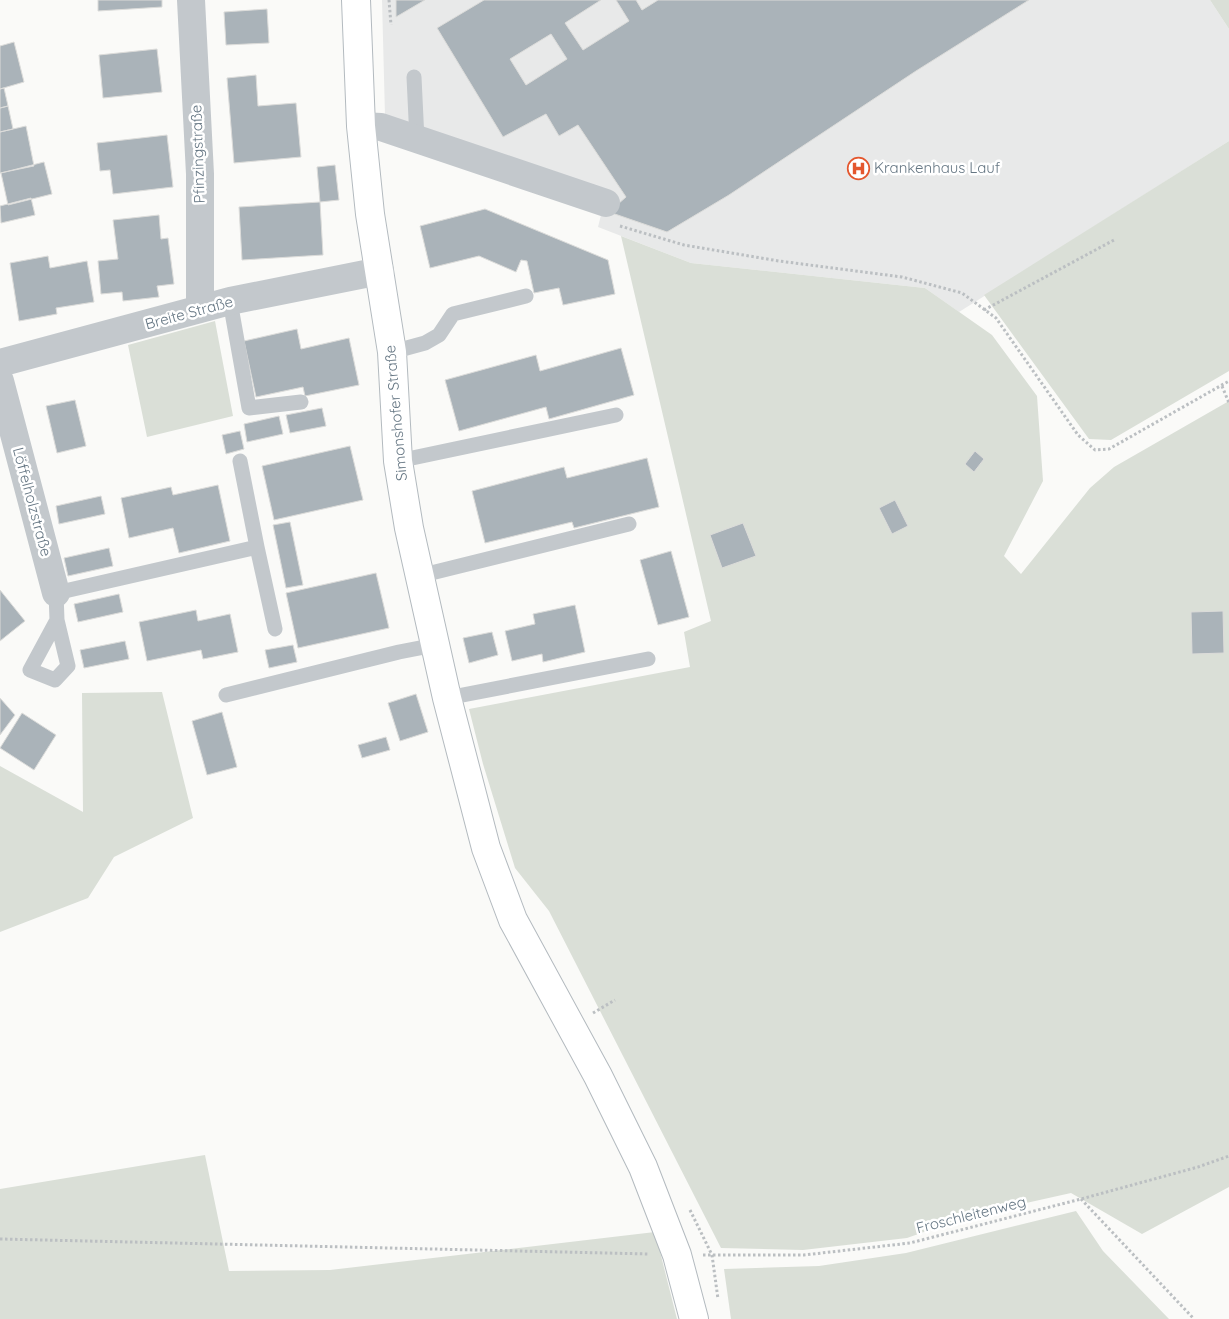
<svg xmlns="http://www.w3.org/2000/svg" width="1229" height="1319" viewBox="0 0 1229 1319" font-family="Quicksand,sans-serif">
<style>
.built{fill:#e8e9e9}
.green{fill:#dadfd7}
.building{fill:#aab3b9;stroke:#dcdcda;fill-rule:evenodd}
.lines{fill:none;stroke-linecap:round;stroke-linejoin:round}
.secondary-casing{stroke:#b3babf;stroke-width:30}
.path{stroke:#bbbfc2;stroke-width:3;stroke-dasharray:2.5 2.5;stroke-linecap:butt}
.lane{stroke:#c3c8cc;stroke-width:15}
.street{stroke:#c3c8cc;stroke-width:28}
.secondary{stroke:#fff;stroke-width:28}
.labels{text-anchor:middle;stroke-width:5;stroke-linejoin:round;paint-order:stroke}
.street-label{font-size:15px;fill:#657683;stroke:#fff}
.poi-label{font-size:15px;fill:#657683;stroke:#fff;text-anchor:start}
</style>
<rect width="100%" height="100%" fill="#fafaf8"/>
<!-- built -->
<path class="built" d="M 382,0 L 1210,0 L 1229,29 L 1229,141 L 959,312 L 925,288 L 691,263 L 598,227 L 606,195 L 385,116 Z"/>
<!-- green -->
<path class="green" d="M 1210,0 L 1229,0 L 1229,29 Z
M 1229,141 L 1229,371 L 1111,440 L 1089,439 L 984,295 Z
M 621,236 L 691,263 L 925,288 L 992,335 L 1037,396 L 1043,481 L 1004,556 L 1021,574 L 1090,488 L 1114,467 L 1229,401 L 1229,1187 L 1142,1234 L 1071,1193 L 972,1215 L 907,1238 L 803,1250 L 721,1248 L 549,911 L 515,868 L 483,764 L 469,709 L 690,667 L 684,632 L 711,621 Z
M 215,321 L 233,416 L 147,437 L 128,345 Z
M 162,692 L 193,818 L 114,857 L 88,898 L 0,932 L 0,766 L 83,812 L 82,693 Z
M 205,1155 L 229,1271 L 330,1270 L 655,1232 L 677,1319 L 0,1319 L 0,1189 Z
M 1076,1211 L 1103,1251 L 1169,1319 L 731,1319 L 724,1269 L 819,1266 L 906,1253 Z"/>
<!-- building -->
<path class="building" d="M 98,0 L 162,0 L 162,7 L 98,11 Z
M 396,0 L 425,0 L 396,17 Z
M 484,0 L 601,0 L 565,23 L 583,50 L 629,21 L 616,0 L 636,0 L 642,10 L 658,0 L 1029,0 L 916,71 L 729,195 L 667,232 L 609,212 L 626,197 L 578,125 L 559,136 L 546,114 L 503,137 L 437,28 ZM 551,34 L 567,59 L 526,85 L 510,59 Z
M 267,9 L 269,43 L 226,45 L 224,12 Z
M 14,42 L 24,82 L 0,89 L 0,46 Z
M 157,49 L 162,92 L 103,98 L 99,55 Z
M 256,75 L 258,106 L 296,103 L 301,157 L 234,163 L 227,78 Z
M 4,88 L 8,106 L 0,108 L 0,89 Z
M 8,106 L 13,129 L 0,132 L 0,108 Z
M 26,126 L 34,166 L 0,173 L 0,132 Z
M 167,135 L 173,187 L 113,194 L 110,170 L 100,171 L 97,143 Z
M 44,162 L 52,194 L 8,205 L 1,173 Z
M 335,165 L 339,200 L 320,202 L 317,167 Z
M 31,198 L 35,215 L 1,223 L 0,206 Z
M 320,202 L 323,255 L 242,260 L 239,207 Z
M 485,209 L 608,260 L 615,294 L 563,305 L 559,288 L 534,293 L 527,261 L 521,260 L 516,272 L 479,256 L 430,268 L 420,226 Z
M 159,215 L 161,239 L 168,238 L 174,284 L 157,286 L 159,297 L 123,301 L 122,292 L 101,294 L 98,261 L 118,259 L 113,220 Z
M 48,256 L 50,268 L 87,261 L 94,302 L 56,308 L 57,314 L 19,321 L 10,263 Z
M 297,329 L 301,349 L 349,338 L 359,385 L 305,396 L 303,387 L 256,397 L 244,341 Z
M 621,348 L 634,395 L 549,419 L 546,407 L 459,431 L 445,380 L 536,355 L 540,371 Z
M 75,400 L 86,446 L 57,453 L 46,406 Z
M 322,408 L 326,426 L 290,433 L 286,415 Z
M 279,416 L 283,434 L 247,442 L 244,424 Z
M 240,431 L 244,449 L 226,454 L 222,435 Z
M 350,446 L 363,500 L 274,520 L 262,466 Z
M 975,451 L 984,459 L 974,472 L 965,464 Z
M 647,458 L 659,507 L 574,528 L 572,522 L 485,543 L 472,491 L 564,467 L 567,478 Z
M 218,485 L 230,541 L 179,553 L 173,528 L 129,538 L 121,498 L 171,487 L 173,495 Z
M 101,496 L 105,514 L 59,524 L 56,506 Z
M 895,500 L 908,526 L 892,534 L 879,508 Z
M 290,522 L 303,585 L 286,588 L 273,525 Z
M 743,523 L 756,556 L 722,568 L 710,535 Z
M 109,548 L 113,566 L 68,576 L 64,558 Z
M 671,551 L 689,617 L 658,625 L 640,560 Z
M 376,573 L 389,628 L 298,648 L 286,593 Z
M 0,590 L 25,621 L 0,641 Z
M 119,594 L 123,612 L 78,622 L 74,604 Z
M 575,605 L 585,652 L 543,662 L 542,654 L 512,661 L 505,631 L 535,624 L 533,614 Z
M 196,610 L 198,621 L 230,614 L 238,652 L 203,659 L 201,650 L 147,661 L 139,622 Z
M 1223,611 L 1224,653 L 1192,654 L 1191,612 Z
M 492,632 L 498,655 L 469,663 L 463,638 Z
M 125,641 L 129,659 L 84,668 L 80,650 Z
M 293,645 L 297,662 L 269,668 L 265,650 Z
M 416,694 L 428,732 L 400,741 L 388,703 Z
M 0,698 L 15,715 L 0,735 Z
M 222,712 L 237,767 L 207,775 L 192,721 Z
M 22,713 L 56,735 L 34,770 L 0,748 Z
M 386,737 L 390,750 L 362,758 L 358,745 Z"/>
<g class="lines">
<defs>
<path id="secondary" d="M 356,0 L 361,126 L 370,214 L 392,352 L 398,461 L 409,528 L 447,698 L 486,848 L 513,920 L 598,1076 L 643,1167 L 677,1255 L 694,1319"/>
</defs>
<!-- secondary casing -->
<use href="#secondary" class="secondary-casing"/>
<!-- path -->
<path class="path" d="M 389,0 L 391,25
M 620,226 L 684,245 L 779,261 L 902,277 L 962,293 L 996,318 L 1078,435 L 1095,450 L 1109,449 L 1229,381
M 984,310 L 1114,240
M 1222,386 L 1229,403
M 593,1013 L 615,1000
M 1081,1199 L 1194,1319
M 690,1210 L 712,1255 L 718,1299
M 0,1239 L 649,1254
M 703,1255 L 804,1255 L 910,1243 L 1081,1199 L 1198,1167 L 1229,1156"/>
<!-- lane -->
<path class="lane" d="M 414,77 L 417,140
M 230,301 L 249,408 L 301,402
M 392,352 L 425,343 L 439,335 L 453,314 L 526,296
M 240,461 L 257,547 L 275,629
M 398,461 L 616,415
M 419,576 L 629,524
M 57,620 L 30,670 L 55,680 L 68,666 L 57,620 L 56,593 L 257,547
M 226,695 L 399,652 L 435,645
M 447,698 L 648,659"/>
<!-- street -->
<path class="street" d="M 191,0 L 200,174 L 200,309
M 361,126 L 381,127 L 606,203
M 0,363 L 230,301 L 380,271
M 0,381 L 56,593"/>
<!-- secondary -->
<use href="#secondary" class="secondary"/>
</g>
<!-- icons -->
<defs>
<symbol id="hospital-ring" viewBox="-11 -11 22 22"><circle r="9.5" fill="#fff" stroke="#e4572e" stroke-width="1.5"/><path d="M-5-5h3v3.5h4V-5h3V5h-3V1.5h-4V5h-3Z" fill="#e4572e"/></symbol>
</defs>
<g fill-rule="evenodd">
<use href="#hospital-ring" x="846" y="156" width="25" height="25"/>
</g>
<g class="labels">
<!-- street labels -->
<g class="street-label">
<text transform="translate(198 154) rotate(-92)" y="5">Pfinzingstraße</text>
<text transform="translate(189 313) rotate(-15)" y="5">Breite Straße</text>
<text transform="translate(396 413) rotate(-95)" y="5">Simonshofer Straße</text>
<text transform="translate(32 502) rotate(75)" y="5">Löffelholzstraße</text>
<text transform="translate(971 1215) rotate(-14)" y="5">Froschleitenweg</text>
</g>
<!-- poi labels -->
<g class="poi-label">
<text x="874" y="173">Krankenhaus Lauf</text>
</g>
</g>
</svg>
